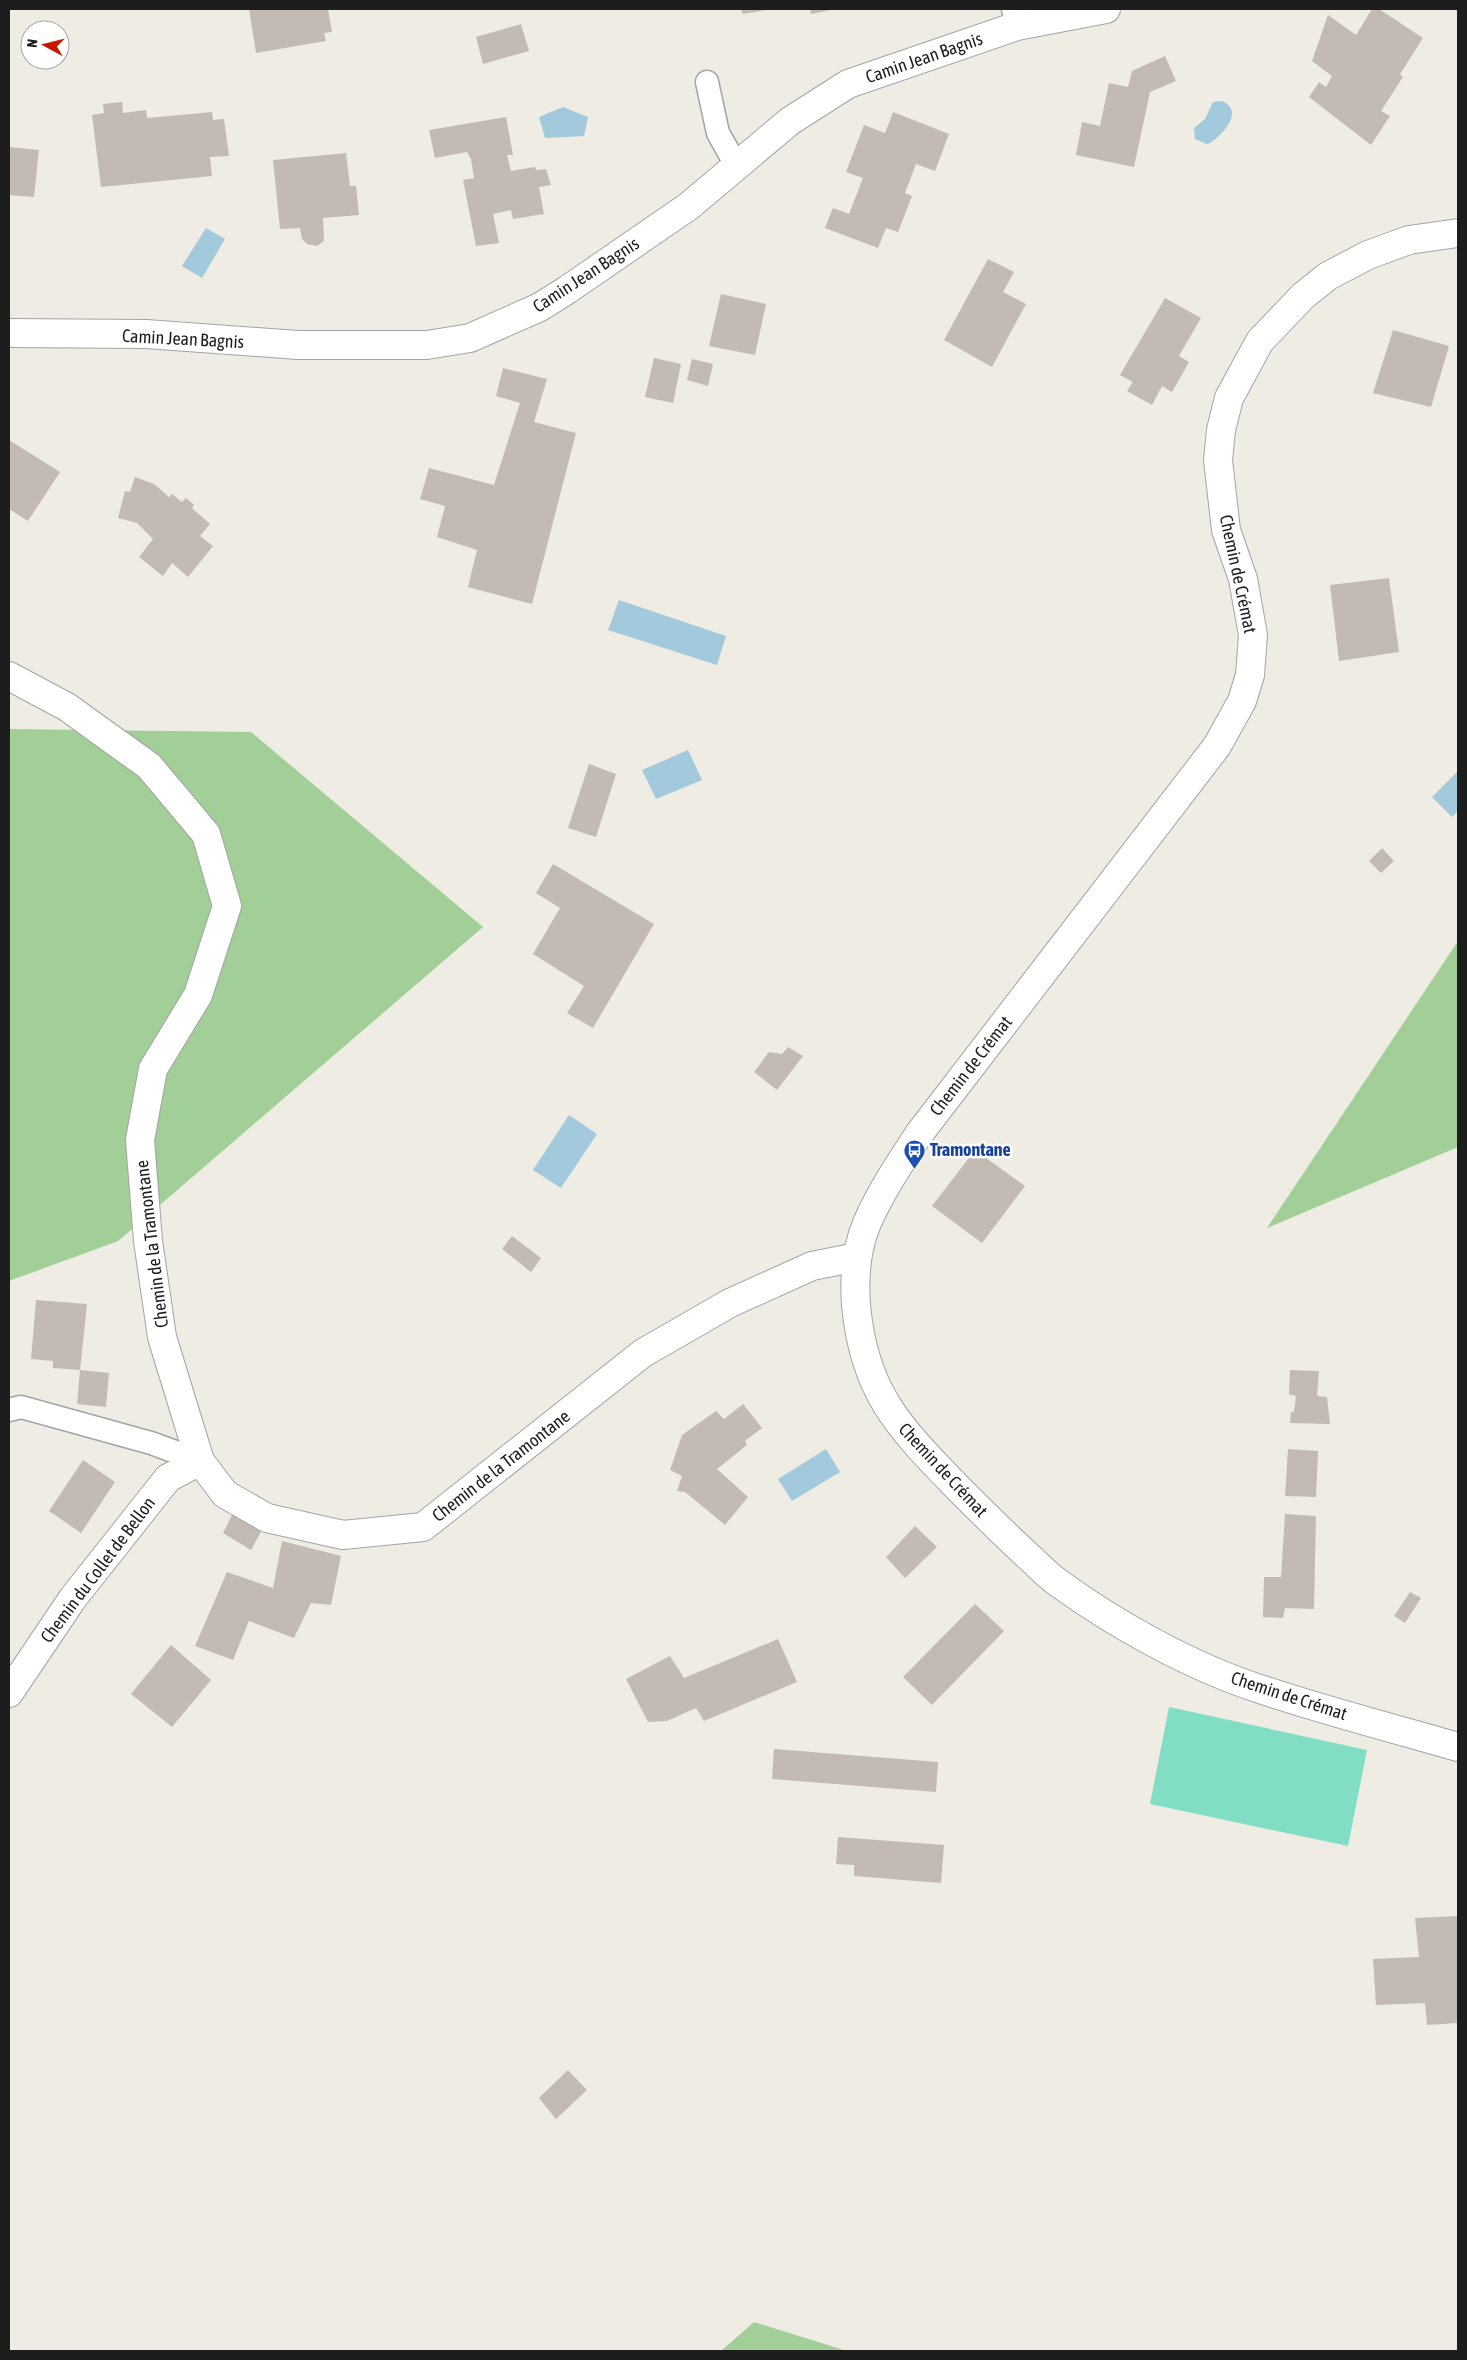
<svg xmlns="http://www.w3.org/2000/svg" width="1467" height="2360" viewBox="0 0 1467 2360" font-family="'Asap Condensed',sans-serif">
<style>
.forest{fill:#a2ce98}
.pitch{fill:#81dec4}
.water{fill:#a3c9dc}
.building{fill:#c3bbb3}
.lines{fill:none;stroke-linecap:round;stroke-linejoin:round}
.service-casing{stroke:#a4a4a4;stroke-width:25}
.minor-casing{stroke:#a4a4a4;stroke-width:30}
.tertiary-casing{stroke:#a4a4a4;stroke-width:30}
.service{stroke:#fff;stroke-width:22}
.minor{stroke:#fff;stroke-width:28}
.tertiary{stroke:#fff;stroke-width:28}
.labels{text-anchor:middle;stroke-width:5;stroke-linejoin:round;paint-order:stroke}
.street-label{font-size:18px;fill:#1d1d1d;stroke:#fff}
.transit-label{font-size:18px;font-weight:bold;fill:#164399;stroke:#fff;text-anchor:start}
</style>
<rect width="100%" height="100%" fill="#eeece3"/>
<!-- forest -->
<path class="forest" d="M 9,729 L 251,732 L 483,927 L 118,1241 L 9,1281 Z
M 1458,941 L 1458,1147 L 1267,1228 Z
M 754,2322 L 847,2351 L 721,2351 Z"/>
<!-- pitch -->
<path class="pitch" d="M 1169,1707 L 1367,1750 L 1348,1846 L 1150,1804 Z"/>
<!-- water -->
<path class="water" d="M 1222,101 C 1245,111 1223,134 1210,143 L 1207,144 L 1195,139 L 1194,128 L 1205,119 L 1213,102 Z
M 563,107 L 588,117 L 584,136 L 545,138 L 539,117 Z
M 206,228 L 225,239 L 202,278 L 182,266 Z
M 619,600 L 726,636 L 717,665 L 608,630 Z
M 688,750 L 702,780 L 656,799 L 642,770 Z
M 1458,771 L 1458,811 L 1452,817 L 1432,797 Z
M 569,1115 L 597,1134 L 561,1188 L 533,1170 Z
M 826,1449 L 840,1472 L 792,1501 L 778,1479 Z"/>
<!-- building -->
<path class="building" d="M 249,9 L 328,9 L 332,32 L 324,33 L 326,41 L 256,53 Z
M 741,9 L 767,9 L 767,10 L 743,14 Z
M 810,9 L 831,9 L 831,10 L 811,14 Z
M 1372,9 L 1379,9 L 1423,38 L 1400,74 L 1403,77 L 1381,111 L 1390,116 L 1371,145 L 1309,97 L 1319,82 L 1326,87 L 1332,76 L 1312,61 L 1328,15 L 1356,35 Z
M 521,24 L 529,51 L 483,64 L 476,37 Z
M 1165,56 L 1176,81 L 1150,92 L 1134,167 L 1076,155 L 1082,122 L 1100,126 L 1109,83 L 1128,87 L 1132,71 Z
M 122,102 L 123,113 L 146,110 L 147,118 L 212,112 L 213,120 L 224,119 L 229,156 L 210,157 L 212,176 L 101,187 L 92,115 L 104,113 L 103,104 Z
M 893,112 L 949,134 L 935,171 L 916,164 L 905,193 L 912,196 L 898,232 L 886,228 L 878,248 L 825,228 L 833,208 L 849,214 L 863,178 L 846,172 L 864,125 L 885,133 Z
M 506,117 L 513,155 L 507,155 L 511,171 L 535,167 L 536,170 L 546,169 L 551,185 L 539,187 L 544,214 L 513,219 L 511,210 L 493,214 L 499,243 L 476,246 L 463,180 L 474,178 L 471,159 L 467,152 L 435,158 L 429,130 Z
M 9,147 L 39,150 L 34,197 L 9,195 Z
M 346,153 L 350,186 L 356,186 L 359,215 L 323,218 L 324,241 L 317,246 L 307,244 L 302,239 L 300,228 L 280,229 L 273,160 Z
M 988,259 L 1014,272 L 1003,292 L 1026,304 L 992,367 L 944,340 Z
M 721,294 L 766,304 L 755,355 L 709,346 Z
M 1165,298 L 1201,318 L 1179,356 L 1189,362 L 1172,392 L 1162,386 L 1152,405 L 1127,391 L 1133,382 L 1120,375 Z
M 1393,330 L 1449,346 L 1431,407 L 1373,393 Z
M 654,358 L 681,364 L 673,403 L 645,397 Z
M 692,359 L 713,364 L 708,386 L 687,380 Z
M 503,368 L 547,379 L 534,422 L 576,433 L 532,604 L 468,587 L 477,550 L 437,537 L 445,506 L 420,499 L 429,468 L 494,485 L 520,403 L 496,396 Z
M 9,440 L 60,472 L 28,521 L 9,509 Z
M 135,477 L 154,484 L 169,497 L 172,494 L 182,502 L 186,498 L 194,505 L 192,508 L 210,524 L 200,536 L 213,546 L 188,577 L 172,563 L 163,576 L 139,557 L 153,539 L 137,523 L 118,518 L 125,491 L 130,492 Z
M 1389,578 L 1399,652 L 1339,661 L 1330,585 Z
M 589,764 L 616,774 L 596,837 L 568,828 Z
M 1382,848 L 1394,861 L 1381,873 L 1369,861 Z
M 553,864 L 654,924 L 593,1028 L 567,1013 L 584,986 L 533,954 L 560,908 L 536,893 Z
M 788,1047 L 803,1056 L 777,1090 L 754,1072 L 769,1052 L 782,1054 Z
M 975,1150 L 1025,1186 L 982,1243 L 932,1206 Z
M 512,1236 L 541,1258 L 531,1272 L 502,1249 Z
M 36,1300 L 87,1304 L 80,1370 L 109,1373 L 106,1407 L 77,1404 L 80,1370 L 53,1368 L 53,1361 L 31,1359 Z
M 1290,1370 L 1319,1371 L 1317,1396 L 1327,1397 L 1330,1424 L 1290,1423 L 1291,1412 L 1294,1412 L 1296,1396 L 1289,1394 Z
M 743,1404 L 762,1428 L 745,1441 L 747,1445 L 717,1469 L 748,1497 L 725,1525 L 685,1492 L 677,1491 L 682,1476 L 670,1470 L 682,1435 L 716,1411 L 724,1419 Z
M 1288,1449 L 1318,1451 L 1316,1497 L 1285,1496 Z
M 83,1460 L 115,1482 L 81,1533 L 49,1511 Z
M 233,1513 L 262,1530 L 251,1550 L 223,1533 Z
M 1285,1514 L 1316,1516 L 1314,1609 L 1285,1608 L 1283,1618 L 1263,1617 L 1264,1577 L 1281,1577 Z
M 915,1526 L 937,1547 L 905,1578 L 886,1557 Z
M 282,1541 L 341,1556 L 331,1605 L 311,1603 L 294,1638 L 249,1621 L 233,1660 L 195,1646 L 227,1572 L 273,1588 Z
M 1410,1592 L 1421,1598 L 1405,1623 L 1394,1616 Z
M 975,1604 L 1004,1631 L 932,1705 L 903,1677 Z
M 778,1639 L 797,1682 L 704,1721 L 696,1708 L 667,1721 L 648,1722 L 626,1679 L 670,1656 L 684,1678 Z
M 171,1645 L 211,1680 L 172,1727 L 131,1694 Z
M 774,1749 L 938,1762 L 936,1792 L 772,1779 Z
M 838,1837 L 944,1845 L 941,1883 L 854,1876 L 854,1865 L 836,1864 Z
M 1458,1916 L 1458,2023 L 1427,2025 L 1425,2003 L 1376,2005 L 1373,1959 L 1419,1957 L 1415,1918 Z
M 568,2070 L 587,2090 L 556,2119 L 539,2098 Z"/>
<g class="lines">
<defs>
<path id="service" d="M 1013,9 L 1017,26
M 707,82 L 718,133 L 736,165
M 9,1410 L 21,1407 L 151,1443 L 200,1461"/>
<path id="minor" d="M 9,333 L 146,334 L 298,345 L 427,345 L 470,338 L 540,307 L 567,290 L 689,206 L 790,121 L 848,84 L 1017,26 L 1106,9
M 9,676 L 67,707 L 149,766 L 206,834 L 227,906 L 198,995 L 153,1069 L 140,1140 L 148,1241 L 162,1337 L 200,1461 L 225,1494 L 267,1518 L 343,1535 L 423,1527 L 643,1353 L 730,1303 L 812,1266 L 857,1257
M 9,1693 L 73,1598 L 168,1478 L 200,1461"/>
<path id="tertiary" d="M 1458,233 L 1409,240 L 1368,255 L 1328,276 L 1303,296 L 1260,341 L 1229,398 L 1221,430 L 1218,460 L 1226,530 L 1243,579 L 1253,635 L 1250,675 L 1242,701 L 1217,746 L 919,1134 C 900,1163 881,1191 867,1223 C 856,1249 854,1277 856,1305 C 864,1393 899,1427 958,1488 C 981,1511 1004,1534 1028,1556 C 1038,1565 1047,1575 1057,1582 C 1116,1625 1192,1667 1260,1689 C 1325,1711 1392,1728 1458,1747"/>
</defs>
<!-- service casing -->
<use href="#service" class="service-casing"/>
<!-- minor casing -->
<use href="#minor" class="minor-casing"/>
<!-- tertiary casing -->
<use href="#tertiary" class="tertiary-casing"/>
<!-- service -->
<use href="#service" class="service"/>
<!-- minor -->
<use href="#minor" class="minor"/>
<!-- tertiary -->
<use href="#tertiary" class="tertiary"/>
</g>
<!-- icons -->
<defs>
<symbol id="bus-pin" viewBox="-11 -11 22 30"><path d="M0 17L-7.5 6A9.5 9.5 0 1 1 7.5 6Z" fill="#1a4fb4" stroke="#fff"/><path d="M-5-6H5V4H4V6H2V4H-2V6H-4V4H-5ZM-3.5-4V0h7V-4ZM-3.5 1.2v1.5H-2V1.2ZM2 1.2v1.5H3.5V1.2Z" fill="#fff"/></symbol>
</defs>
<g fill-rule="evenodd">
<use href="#bus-pin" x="902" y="1138" width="25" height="34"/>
</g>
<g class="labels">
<!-- street labels -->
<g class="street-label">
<text transform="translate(924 58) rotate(-19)" y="6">Camin Jean Bagnis</text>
<text transform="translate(586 275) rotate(-33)" y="6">Camin Jean Bagnis</text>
<text transform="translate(183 339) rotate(3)" y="6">Camin Jean Bagnis</text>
<text transform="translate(1238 574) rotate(78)" y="6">Chemin de Crémat</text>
<text transform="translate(971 1066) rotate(-52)" y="6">Chemin de Crémat</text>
<text transform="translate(152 1244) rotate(-97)" y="6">Chemin de la Tramontane</text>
<text transform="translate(501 1466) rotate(-38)" y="6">Chemin de la Tramontane</text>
<text transform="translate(943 1470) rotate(47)" y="6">Chemin de Crémat</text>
<text transform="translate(98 1570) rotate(-53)" y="6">Chemin du Collet de Bellon</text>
<text transform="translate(1289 1696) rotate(18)" y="6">Chemin de Crémat</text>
</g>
<!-- transit labels -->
<g class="transit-label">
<text x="930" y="1156">Tramontane</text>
</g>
</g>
<!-- border -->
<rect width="1467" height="2360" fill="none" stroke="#1d1d1d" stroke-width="20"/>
<!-- north arrow -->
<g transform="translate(45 45) rotate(277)"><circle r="24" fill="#ffffff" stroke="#a5a5a5"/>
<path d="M0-4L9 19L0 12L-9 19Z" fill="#c91801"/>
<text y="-8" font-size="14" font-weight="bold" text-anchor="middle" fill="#1d1d1d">N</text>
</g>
</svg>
